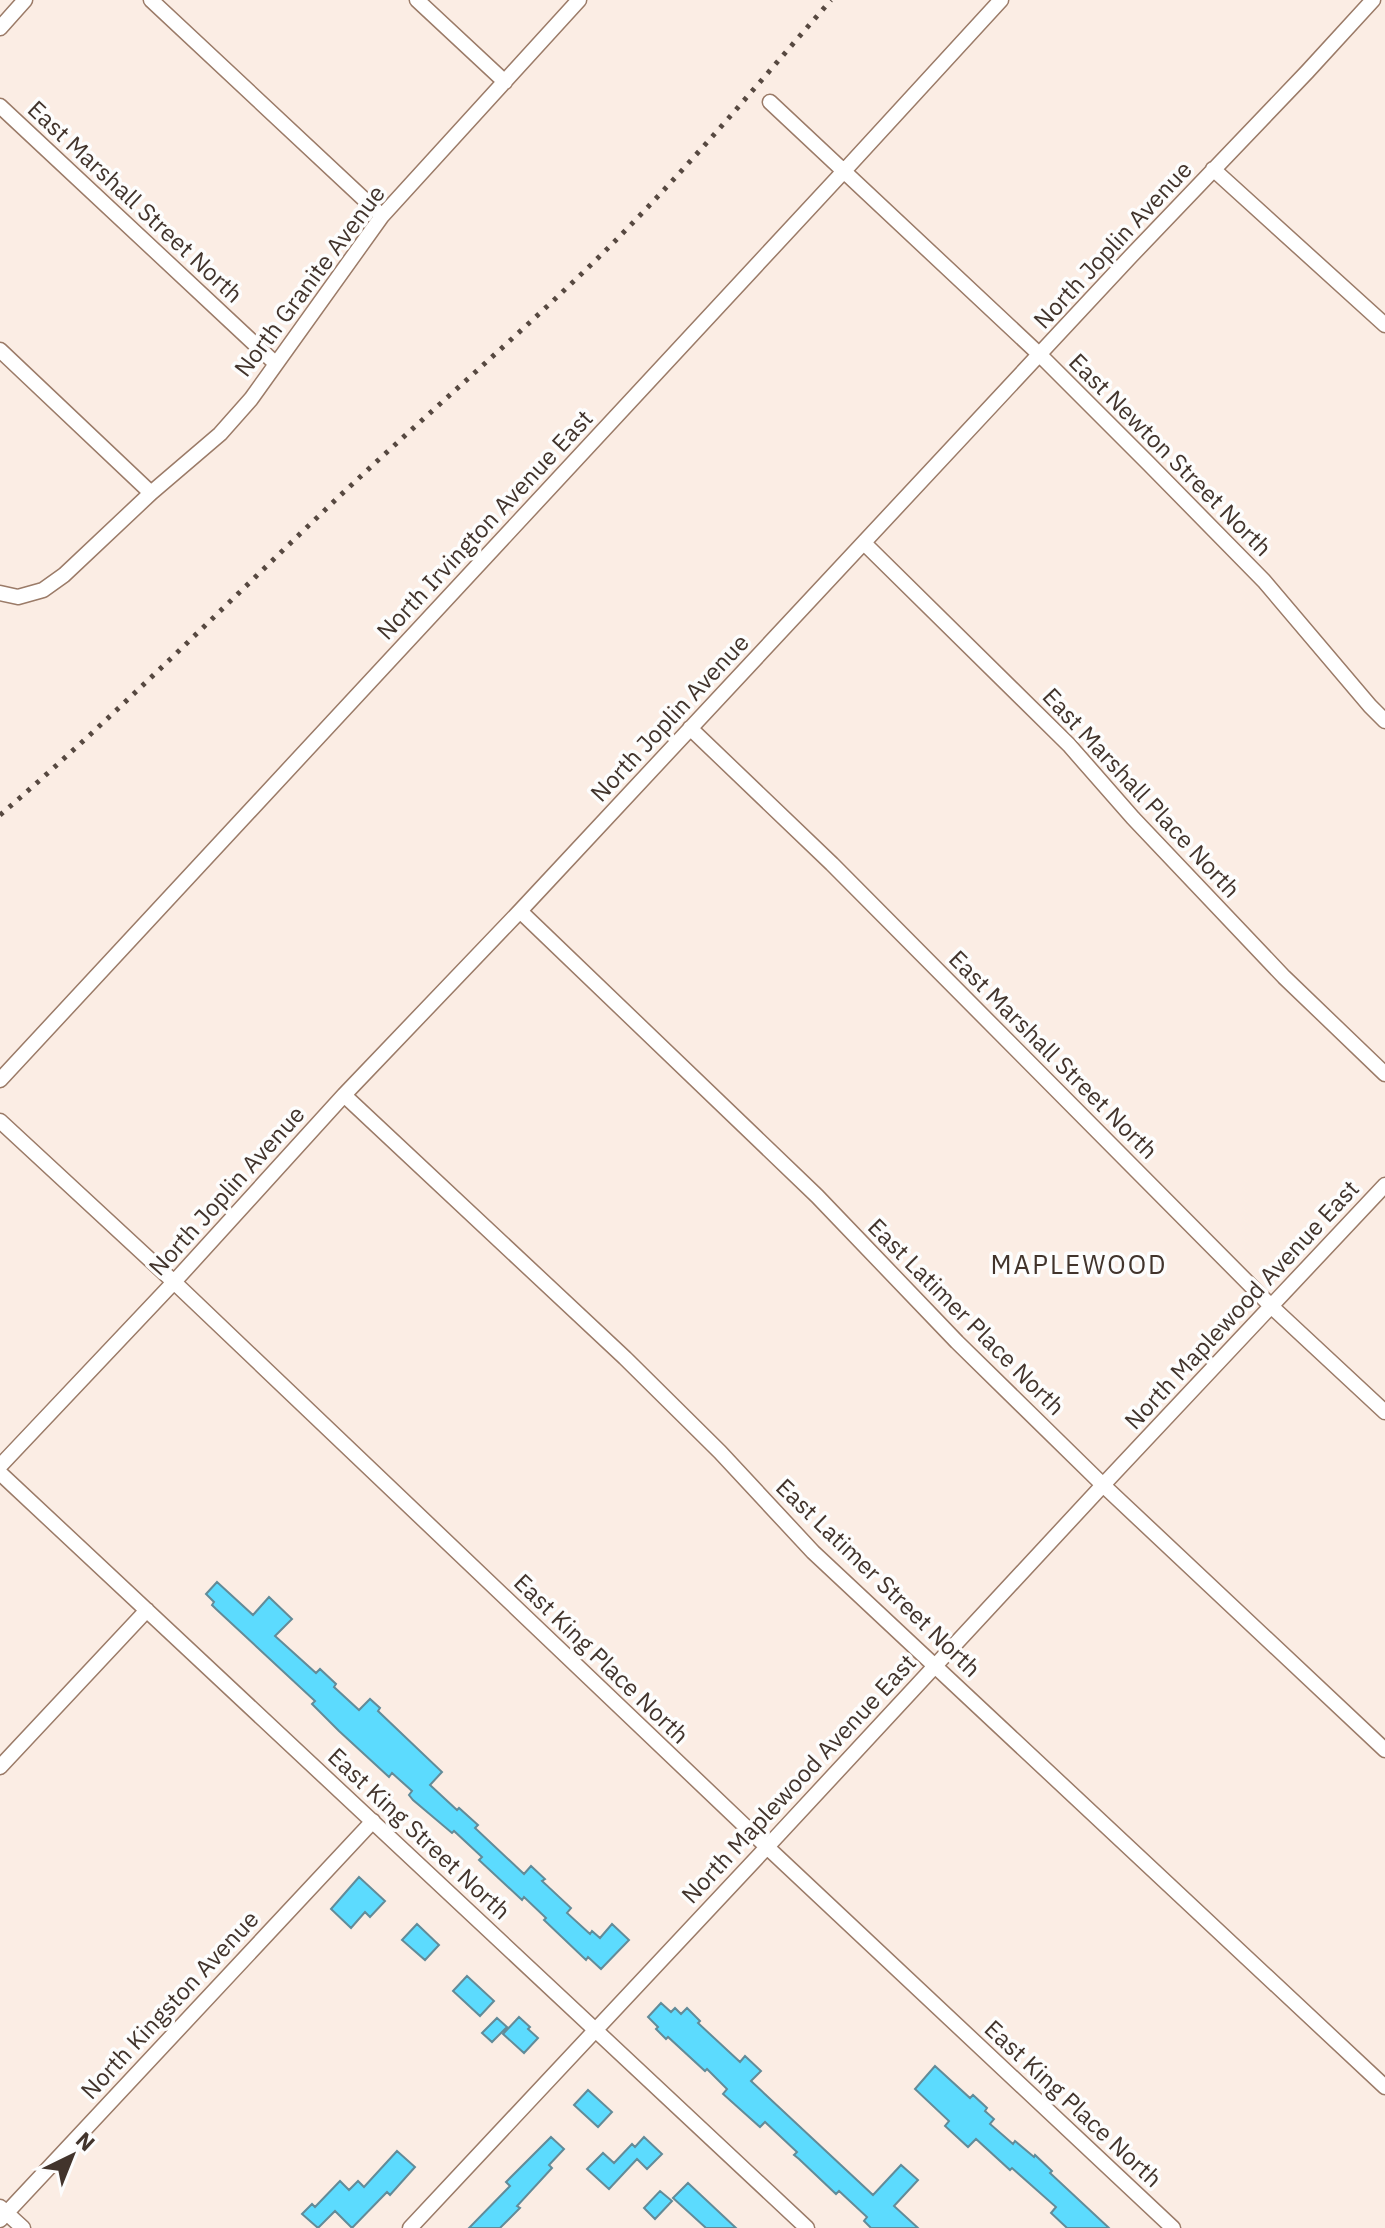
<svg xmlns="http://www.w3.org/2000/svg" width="1385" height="2228" viewBox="0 0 1385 2228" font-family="'IBM Plex Sans',sans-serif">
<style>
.building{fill:#5cdbfe;stroke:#628b98;stroke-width:2}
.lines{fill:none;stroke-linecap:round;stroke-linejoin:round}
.minor-casing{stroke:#9b7b68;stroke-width:17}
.minor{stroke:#fff;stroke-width:14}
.rail{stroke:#564840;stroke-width:5;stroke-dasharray:4 8;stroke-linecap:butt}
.labels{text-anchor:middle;stroke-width:7;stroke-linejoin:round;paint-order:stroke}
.street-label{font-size:24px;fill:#42342c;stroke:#fdfdfd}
.neighbourhood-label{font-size:26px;letter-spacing:2px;fill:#42342c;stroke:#fdfdfd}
</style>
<rect width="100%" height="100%" fill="#fbede4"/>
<!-- building -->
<path class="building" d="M 217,1582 L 253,1615 L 269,1597 L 292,1619 L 275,1636 L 316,1673 L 320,1669 L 336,1684 L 334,1687 L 359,1710 L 370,1699 L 380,1708 L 378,1711 L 442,1772 L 430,1785 L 457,1810 L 459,1808 L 478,1825 L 475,1828 L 524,1874 L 531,1866 L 545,1879 L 542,1881 L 571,1908 L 567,1913 L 590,1934 L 592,1931 L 600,1938 L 612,1924 L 629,1940 L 601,1969 L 588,1957 L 586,1960 L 544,1920 L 546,1918 L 524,1897 L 522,1900 L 479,1860 L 482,1857 L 454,1831 L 452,1833 L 413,1800 L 409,1795 L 412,1791 L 392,1773 L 389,1777 L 339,1731 L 312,1704 L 315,1701 L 216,1609 L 212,1605 L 214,1602 L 206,1594 Z
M 359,1877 L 385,1901 L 370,1917 L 365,1912 L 351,1928 L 331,1909 Z
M 417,1924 L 439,1945 L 425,1960 L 402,1940 Z
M 467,1976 L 494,2001 L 480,2016 L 453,1991 Z
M 661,2003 L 671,2012 L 675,2008 L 681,2014 L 687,2008 L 700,2021 L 698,2023 L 740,2062 L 745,2056 L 761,2071 L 751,2081 L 873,2195 L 901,2165 L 918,2180 L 894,2206 L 918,2228 L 871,2228 L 864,2221 L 867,2217 L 839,2191 L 836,2194 L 799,2159 L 794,2155 L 797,2152 L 765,2122 L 760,2127 L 723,2094 L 727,2089 L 707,2069 L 705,2071 L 668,2037 L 666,2039 L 656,2029 L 658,2027 L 648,2017 Z
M 519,2017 L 530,2027 L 528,2029 L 538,2038 L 524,2053 L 503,2034 Z
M 497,2018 L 507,2027 L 492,2042 L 482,2033 Z
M 935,2066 L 970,2098 L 973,2095 L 987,2108 L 985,2111 L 994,2119 L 990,2124 L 1013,2144 L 1015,2141 L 1034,2157 L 1035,2155 L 1052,2171 L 1050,2173 L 1109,2228 L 1067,2228 L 1051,2213 L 1056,2207 L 1012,2168 L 1010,2170 L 976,2139 L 968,2147 L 945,2126 L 949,2121 L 915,2089 Z
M 588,2090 L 612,2112 L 598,2127 L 574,2105 Z
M 551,2137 L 564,2149 L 549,2165 L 552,2168 L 517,2206 L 520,2208 L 500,2228 L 469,2228 L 510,2186 L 506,2182 Z
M 644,2137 L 662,2154 L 647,2169 L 637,2159 L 609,2189 L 587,2169 L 603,2153 L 614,2163 L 632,2144 L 635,2147 Z
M 397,2151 L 415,2167 L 390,2195 L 387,2192 L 352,2228 L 335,2211 L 318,2228 L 302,2214 L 312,2204 L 315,2207 L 340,2181 L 349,2190 L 358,2181 L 364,2187 Z
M 688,2183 L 736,2228 L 706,2228 L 673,2198 Z
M 660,2191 L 672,2201 L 655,2219 L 644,2208 Z"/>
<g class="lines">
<defs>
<path id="minor" d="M 151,0 L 382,216
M 417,0 L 505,82
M 0,28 L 25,0
M 770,102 L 1040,355 L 1149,464 L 1264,581 L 1370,706 L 1385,721
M 0,106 L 275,363
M 1213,169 L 1385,325
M 0,350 L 151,493
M 864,543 L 1069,745 L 1133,818 L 1284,977 L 1385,1074
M 0,593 L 18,597 L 43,590 L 64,575 L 151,493 L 220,434 L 251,399 L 382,216 L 579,0
M 690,728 L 832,864 L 1272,1307 L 1385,1412
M 520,911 L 817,1196 L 957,1342 L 1103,1485 L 1385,1750
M 0,1080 L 844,171 L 1001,0
M 344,1095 L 625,1358 L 720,1452 L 813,1552 L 1385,2087
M 0,1121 L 174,1282 L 767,1847 L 1173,2228
M 0,1466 L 174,1282 L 344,1095 L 520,911 L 1131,256 L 1307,72 L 1373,0
M 0,1473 L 807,2228
M 0,1767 L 147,1610
M 0,2207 L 23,2228
M 0,2220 L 373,1821
M 410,2228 L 767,1847 L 1103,1485 L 1385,1185"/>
</defs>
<!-- minor casing -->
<use href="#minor" class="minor-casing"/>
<!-- minor -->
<use href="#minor" class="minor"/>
<!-- rail -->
<path class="rail" d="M 0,815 C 113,718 218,612 326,509 C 416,423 512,342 601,255 C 682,175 756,86 831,0"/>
</g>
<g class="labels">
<!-- street labels -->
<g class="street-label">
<text transform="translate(135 202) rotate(43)" y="8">East Marshall Street North</text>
<text transform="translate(1113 245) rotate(-47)" y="8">North Joplin Avenue</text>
<text transform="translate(310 281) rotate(-53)" y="8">North Granite Avenue</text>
<text transform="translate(1170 455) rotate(45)" y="8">East Newton Street North</text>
<text transform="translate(485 525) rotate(-47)" y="8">North Irvington Avenue East</text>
<text transform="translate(670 718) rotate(-47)" y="8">North Joplin Avenue</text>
<text transform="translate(1141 793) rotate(47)" y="8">East Marshall Place North</text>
<text transform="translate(1053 1055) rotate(45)" y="8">East Marshall Street North</text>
<text transform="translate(227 1191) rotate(-48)" y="8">North Joplin Avenue</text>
<text transform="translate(1242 1305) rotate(-47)" y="8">North Maplewood Avenue East</text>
<text transform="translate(966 1317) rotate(45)" y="8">East Latimer Place North</text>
<text transform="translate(878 1578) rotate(44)" y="8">East Latimer Street North</text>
<text transform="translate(601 1659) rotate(44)" y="8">East King Place North</text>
<text transform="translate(799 1779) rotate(-47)" y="8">North Maplewood Avenue East</text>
<text transform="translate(419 1834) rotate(43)" y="8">East King Street North</text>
<text transform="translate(170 2005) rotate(-47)" y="8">North Kingston Avenue</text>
<text transform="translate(1073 2104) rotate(43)" y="8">East King Place North</text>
</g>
<!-- neighbourhood labels -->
<g class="neighbourhood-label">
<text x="1079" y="1274">MAPLEWOOD</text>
</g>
</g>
<!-- north arrow -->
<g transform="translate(72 2156) rotate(43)" stroke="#fdfdfd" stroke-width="6" paint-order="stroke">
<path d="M0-6L14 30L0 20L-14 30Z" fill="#42342c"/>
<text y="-12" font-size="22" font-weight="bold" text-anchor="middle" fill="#42342c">N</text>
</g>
</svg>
